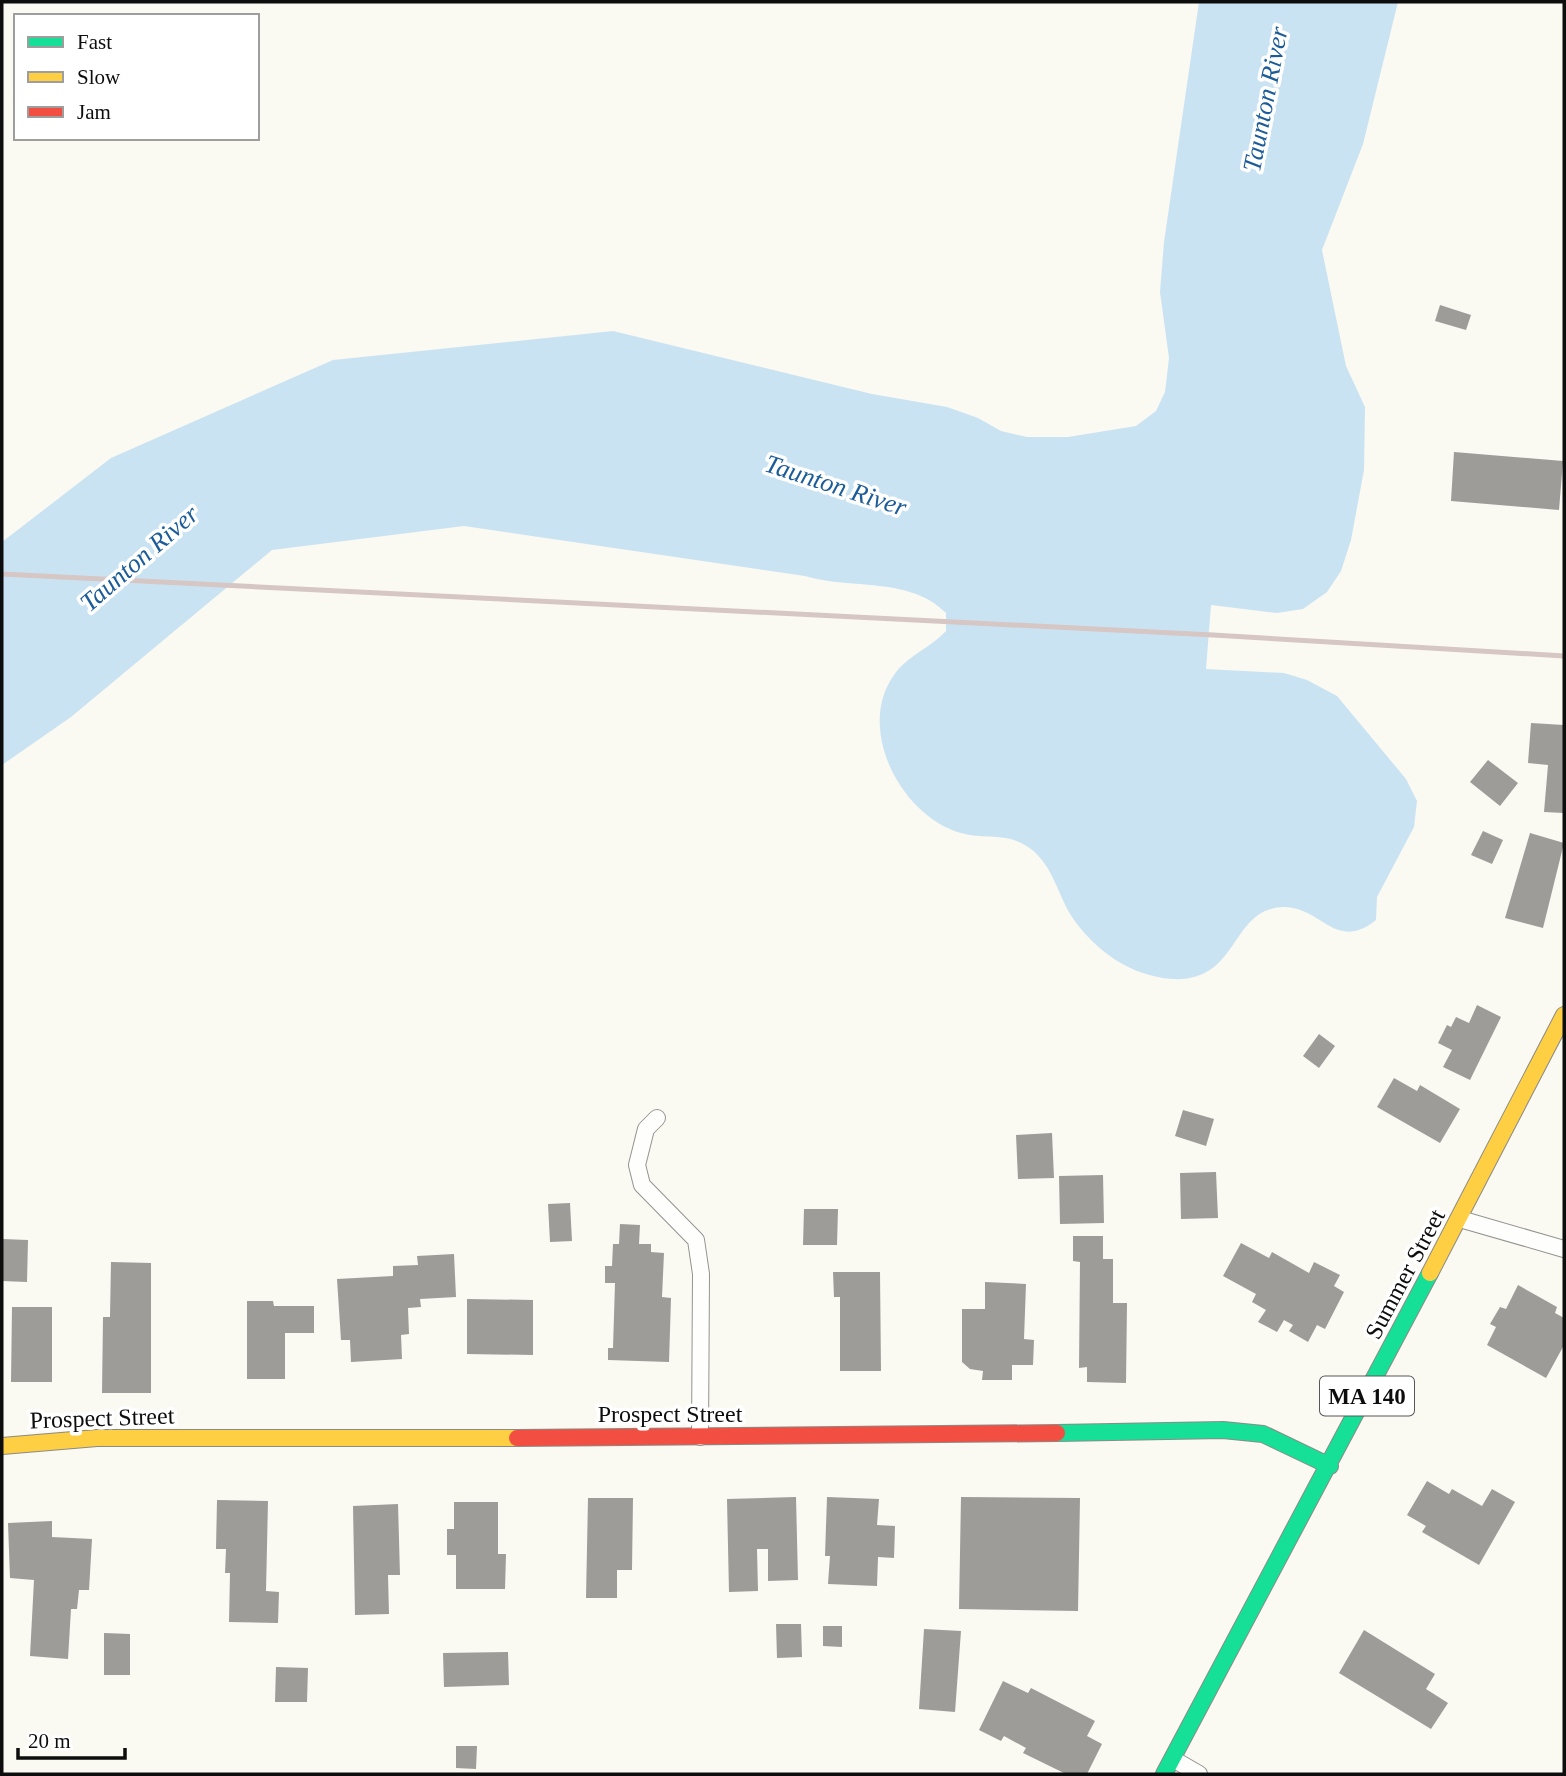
<svg xmlns="http://www.w3.org/2000/svg" width="1566" height="1776" viewBox="0 0 1566 1776" font-family="Georgia,serif">
<style>
.water{fill:#cae3f3}
.building{fill:#9d9c98}
.lines{fill:none;stroke-linecap:round;stroke-linejoin:round}
.lane-casing{stroke:#949390;stroke-width:18}
.fast-casing{stroke:#8a8a87;stroke-width:18}
.slow-casing{stroke:#8a8a87;stroke-width:18}
.jam-casing{stroke:#8a8a87;stroke-width:18}
.lane{stroke:#fefefd;stroke-width:16}
.fast{stroke:#16e098;stroke-width:16}
.slow{stroke:#ffcf43;stroke-width:16}
.jam{stroke:#f24e42;stroke-width:16}
.rail{stroke:#d6c6c4;stroke-width:5}
.labels{text-anchor:middle;stroke-width:7;stroke-linejoin:round;paint-order:stroke}
.shield{fill:#fff;stroke:#565656;stroke-width:2}
.shield-label{font-size:23px;font-weight:bold;fill:#0d0d0d}
.street-label{font-size:24px;fill:#0d0d0d;stroke:#fff}
.water-label{font-size:26px;font-style:italic;fill:#1c5c99;stroke:#fff}
</style>
<rect width="100%" height="100%" fill="#faf9f2"/>
<!-- water -->
<path class="water" d="M 1199,2 L 1398,2 L 1363,144 L 1322,250 L 1346,366 L 1365,407 L 1364,470 L 1351,540 L 1341,571 L 1327,592 L 1303,609 L 1277,613 L 1211,605 L 1206,669 L 1284,673 L 1307,680 L 1337,696 L 1406,779 L 1417,801 L 1414,827 L 1377,897 L 1376,920 C 1336,952 1322,908 1285,907 C 1229,907 1241,983 1172,979 C 1131,976 1095,951 1072,917 C 1058,895 1053,866 1031,849 C 1008,831 985,840 961,833 C 902,817 855,729 894,675 C 907,656 930,648 946,631 L 946,613 C 909,576 851,590 805,576 L 464,526 L 272,550 L 71,717 L 2,765 L 2,542 L 111,458 L 333,360 L 613,331 L 872,394 L 947,407 L 978,418 L 1001,431 L 1027,437 L 1068,437 L 1136,426 L 1156,411 L 1165,392 L 1169,358 L 1160,292 L 1164,242 Z"/>
<!-- building -->
<path class="building" d="M 1440,305 L 1471,315 L 1466,330 L 1435,321 Z
M 1454,452 L 1563,461 L 1559,510 L 1451,501 Z
M 1531,723 L 1564,725 L 1564,813 L 1544,812 L 1548,765 L 1528,763 Z
M 1488,760 L 1518,783 L 1500,806 L 1470,782 Z
M 1483,831 L 1503,840 L 1492,864 L 1471,855 Z
M 1530,833 L 1564,843 L 1543,928 L 1505,918 Z
M 1477,1005 L 1501,1017 L 1470,1080 L 1443,1067 L 1452,1050 L 1438,1043 L 1447,1025 L 1451,1027 L 1456,1017 L 1469,1023 Z
M 1319,1034 L 1335,1046 L 1319,1068 L 1303,1056 Z
M 1394,1078 L 1417,1091 L 1420,1085 L 1460,1109 L 1440,1143 L 1377,1107 Z
M 1183,1110 L 1214,1119 L 1206,1146 L 1175,1136 Z
M 1052,1133 L 1054,1178 L 1018,1179 L 1016,1135 Z
M 1216,1172 L 1218,1218 L 1181,1219 L 1180,1173 Z
M 1103,1175 L 1104,1223 L 1060,1224 L 1059,1176 Z
M 570,1203 L 572,1241 L 550,1242 L 548,1204 Z
M 804,1209 L 838,1209 L 837,1245 L 803,1245 Z
M 620,1224 L 640,1225 L 639,1244 L 651,1244 L 651,1252 L 664,1253 L 662,1297 L 671,1298 L 669,1362 L 608,1360 L 608,1348 L 613,1348 L 615,1283 L 605,1283 L 605,1266 L 612,1266 L 613,1244 L 619,1244 Z
M 1073,1236 L 1103,1236 L 1103,1259 L 1113,1259 L 1113,1303 L 1127,1303 L 1126,1383 L 1087,1382 L 1087,1367 L 1079,1368 L 1080,1262 L 1073,1261 Z
M 2,1239 L 28,1240 L 27,1282 L 2,1281 Z
M 1241,1243 L 1269,1258 L 1272,1252 L 1309,1273 L 1314,1262 L 1340,1275 L 1334,1286 L 1344,1292 L 1325,1329 L 1317,1325 L 1308,1342 L 1289,1331 L 1293,1325 L 1284,1320 L 1277,1332 L 1258,1322 L 1266,1310 L 1252,1302 L 1256,1294 L 1223,1276 Z
M 454,1254 L 456,1297 L 420,1299 L 421,1307 L 408,1308 L 409,1334 L 401,1335 L 402,1359 L 351,1362 L 350,1340 L 341,1340 L 337,1279 L 393,1276 L 393,1266 L 418,1265 L 417,1256 Z
M 111,1262 L 151,1263 L 151,1393 L 102,1393 L 103,1317 L 110,1317 Z
M 833,1272 L 880,1272 L 881,1371 L 840,1371 L 840,1297 L 834,1297 Z
M 985,1282 L 1026,1284 L 1024,1339 L 1034,1340 L 1033,1365 L 1012,1365 L 1012,1380 L 982,1380 L 983,1371 L 970,1369 L 962,1362 L 962,1309 L 985,1309 Z
M 1518,1285 L 1557,1307 L 1555,1313 L 1564,1318 L 1564,1345 L 1546,1378 L 1487,1345 L 1496,1327 L 1490,1324 L 1500,1307 L 1506,1309 Z
M 467,1299 L 533,1300 L 533,1355 L 467,1354 Z
M 247,1301 L 273,1301 L 274,1306 L 314,1306 L 314,1333 L 285,1333 L 285,1379 L 247,1379 Z
M 12,1307 L 52,1307 L 52,1382 L 11,1382 Z
M 1427,1481 L 1449,1494 L 1452,1489 L 1482,1506 L 1492,1489 L 1515,1502 L 1479,1565 L 1422,1532 L 1426,1526 L 1407,1515 Z
M 796,1497 L 798,1580 L 768,1581 L 768,1549 L 757,1549 L 758,1591 L 729,1592 L 727,1499 Z
M 827,1497 L 879,1499 L 877,1525 L 895,1526 L 894,1558 L 878,1557 L 877,1586 L 828,1584 L 830,1556 L 825,1556 Z
M 961,1497 L 1080,1498 L 1078,1611 L 959,1609 Z
M 588,1498 L 633,1498 L 632,1570 L 617,1570 L 617,1598 L 586,1598 Z
M 217,1500 L 268,1501 L 266,1591 L 279,1592 L 278,1623 L 229,1622 L 230,1573 L 225,1573 L 226,1549 L 216,1549 Z
M 454,1502 L 498,1502 L 498,1554 L 506,1554 L 505,1589 L 456,1589 L 456,1555 L 447,1555 L 447,1529 L 454,1529 Z
M 398,1504 L 400,1575 L 388,1575 L 389,1614 L 355,1615 L 353,1506 Z
M 52,1521 L 52,1537 L 92,1539 L 89,1590 L 79,1590 L 77,1609 L 71,1609 L 68,1659 L 30,1656 L 34,1580 L 10,1578 L 8,1523 Z
M 776,1624 L 801,1624 L 802,1657 L 777,1658 Z
M 823,1626 L 842,1626 L 842,1647 L 823,1646 Z
M 924,1629 L 961,1631 L 955,1712 L 919,1709 Z
M 1364,1630 L 1435,1674 L 1426,1689 L 1448,1703 L 1431,1729 L 1339,1673 Z
M 104,1633 L 130,1634 L 130,1675 L 104,1675 Z
M 508,1652 L 509,1685 L 444,1687 L 443,1653 Z
M 276,1667 L 308,1668 L 307,1702 L 275,1702 Z
M 1003,1681 L 1028,1693 L 1031,1688 L 1095,1721 L 1087,1736 L 1102,1744 L 1087,1774 L 1066,1774 L 1023,1753 L 1026,1748 L 1004,1736 L 1001,1741 L 979,1730 Z
M 456,1746 L 477,1746 L 476,1769 L 456,1768 Z"/>
<g class="lines">
<defs>
<path id="lane" d="M 657,1118 L 646,1129 L 637,1165 L 642,1185 L 696,1240 L 701,1274 L 700,1437
M 1460,1219 L 1564,1249
M 1173,1759 L 1199,1774"/>
<path id="fast" d="M 1057,1433 L 1223,1430 L 1263,1434 L 1330,1466
M 1164,1774 L 1430,1273"/>
<path id="slow" d="M 1430,1273 L 1564,1015
M 2,1446 L 97,1438 L 517,1438"/>
<path id="jam" d="M 517,1438 L 1057,1433"/>
</defs>
<!-- lane casing -->
<use href="#lane" class="lane-casing"/>
<!-- fast casing -->
<use href="#fast" class="fast-casing"/>
<!-- slow casing -->
<use href="#slow" class="slow-casing"/>
<!-- jam casing -->
<use href="#jam" class="jam-casing"/>
<!-- lane -->
<use href="#lane" class="lane"/>
<!-- fast -->
<use href="#fast" class="fast"/>
<!-- slow -->
<use href="#slow" class="slow"/>
<!-- jam -->
<use href="#jam" class="jam"/>
<!-- rail -->
<path class="rail" d="M 2,574 L 1213,635 L 1564,656"/>
</g>
<g class="labels">
<!-- shield labels -->
<rect class="shield" x="1320" y="1376.5" width="94" height="39" rx="5"/>
<g class="shield-label">
<text x="1367" y="1404">MA 140</text>
</g>
<!-- street labels -->
<g class="street-label">
<text transform="translate(1405 1274) rotate(-62)" y="8">Summer Street</text>
<text x="670" y="1422">Prospect Street</text>
<text transform="translate(102 1418) rotate(-2)" y="8">Prospect Street</text>
</g>
<!-- water labels -->
<g class="water-label">
<text transform="translate(1265 99) rotate(-79)" y="9">Taunton River</text>
<text transform="translate(836 485) rotate(18)" y="9">Taunton River</text>
<text transform="translate(139 558) rotate(-41)" y="9">Taunton River</text>
</g>
</g>
<!-- border -->
<rect width="1566" height="1776" fill="none" stroke="#0d0d0d" stroke-width="7"/>
<!-- legend -->
<rect x="14" y="14" width="245" height="126" fill="#ffffff" stroke="#9e9e9e" stroke-width="2"/>
<rect x="28" y="37" width="35" height="10" fill="#16e098" stroke="#9e9e9e" stroke-width="2"/>
<text x="77" y="49" font-size="21" fill="#0d0d0d">Fast</text>
<rect x="28" y="72" width="35" height="10" fill="#ffcf43" stroke="#9e9e9e" stroke-width="2"/>
<text x="77" y="84" font-size="21" fill="#0d0d0d">Slow</text>
<rect x="28" y="107" width="35" height="10" fill="#f24e42" stroke="#9e9e9e" stroke-width="2"/>
<text x="77" y="119" font-size="21" fill="#0d0d0d">Jam</text>
<!-- scale -->
<path d="M18 1748v10h107v-10" fill="none" stroke="#0d0d0d" stroke-width="3.5"/>
<text x="28" y="1748" font-size="21" fill="#0d0d0d" stroke="#ffffff" stroke-width="5" paint-order="stroke">20 m</text>
</svg>
